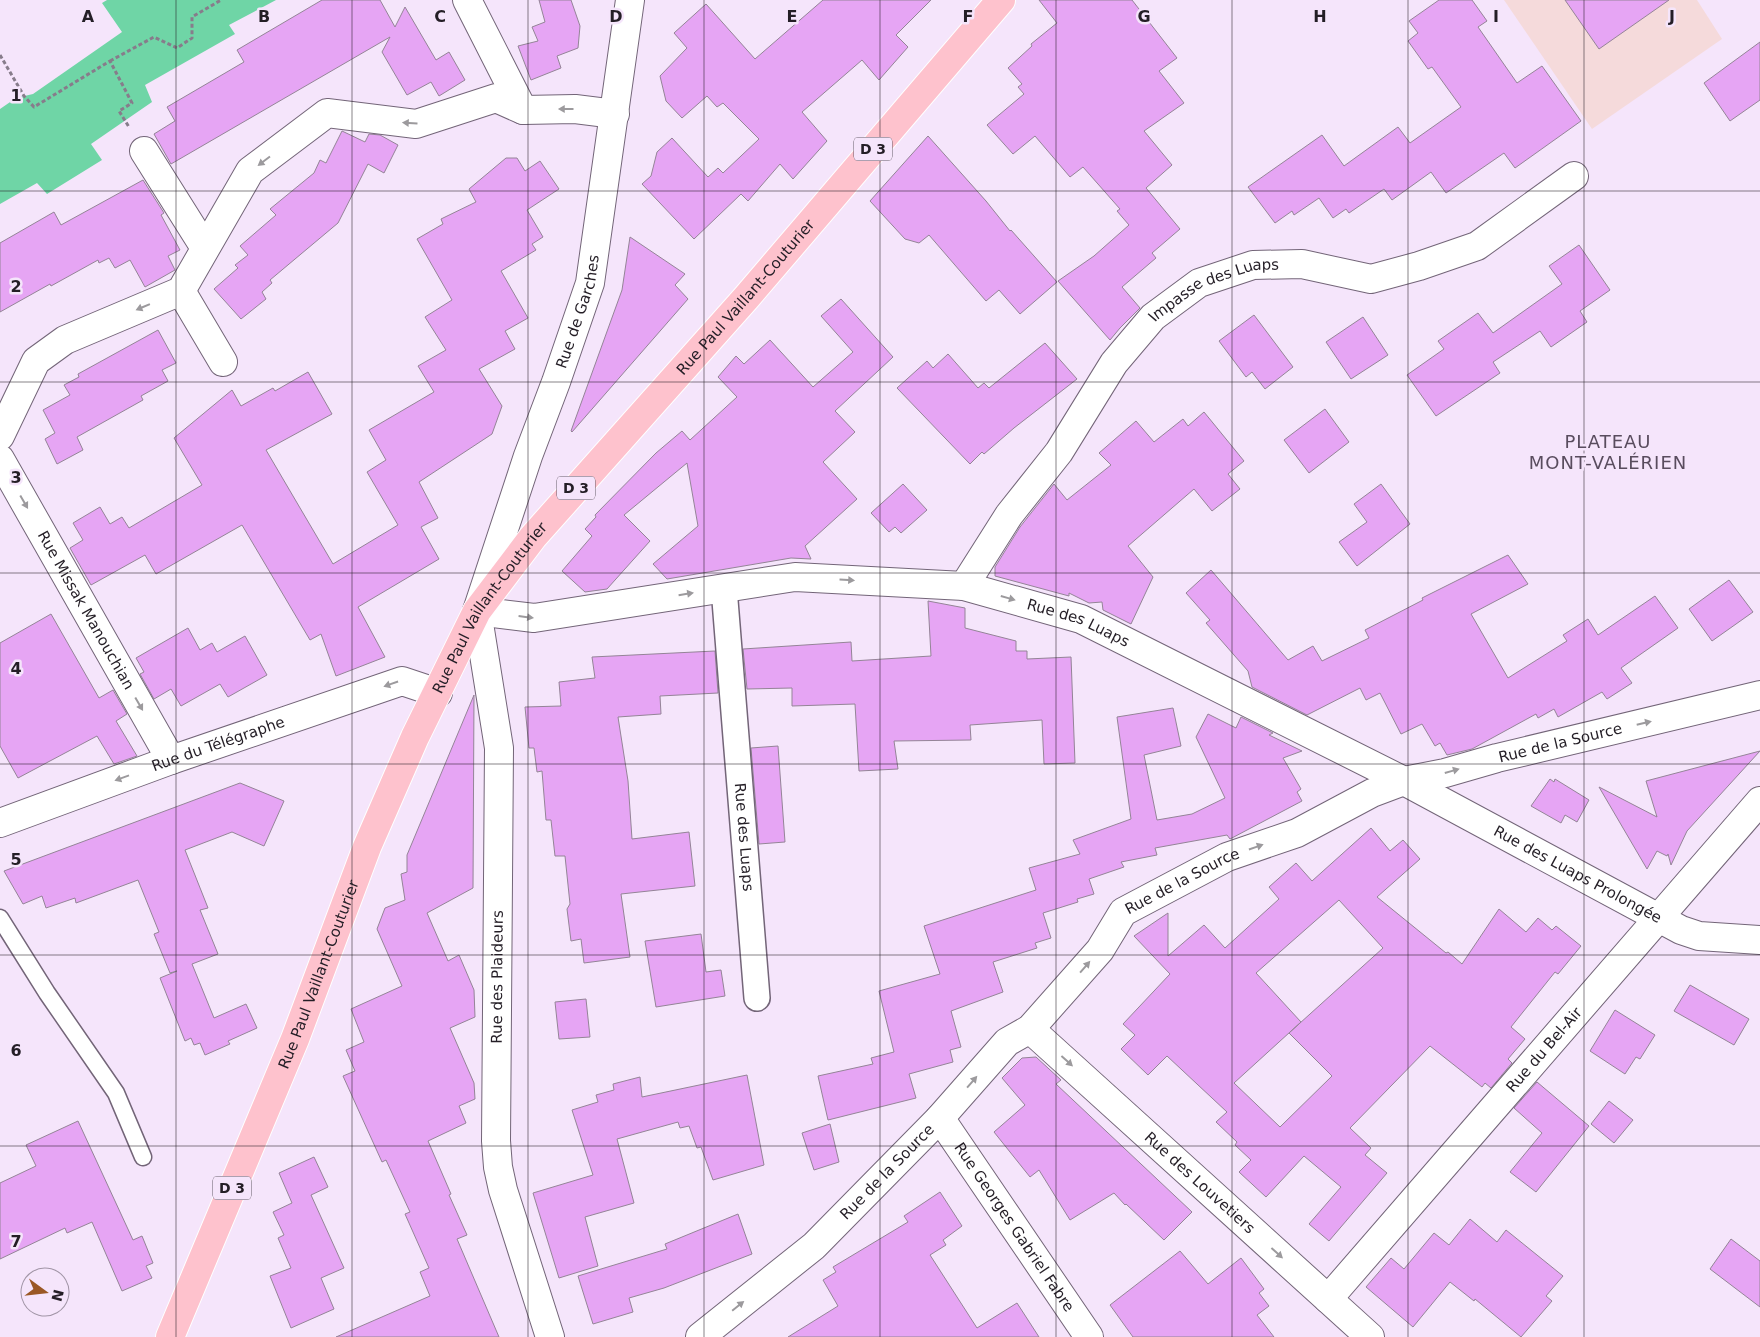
<svg xmlns="http://www.w3.org/2000/svg" width="1760" height="1337" viewBox="0 0 1760 1337" font-family="'DejaVu Sans',sans-serif">
<style>
.education{fill:#f5dadb}
.green{fill:#6fd5a6}
.building{fill:#e6a5f4;stroke:#948497;fill-rule:evenodd}
.lines{fill:none;stroke-linecap:round;stroke-linejoin:round}
.service-casing{stroke:#736578;stroke-width:19}
.pedestrian-casing{stroke:#736578;stroke-width:28}
.minor-casing{stroke:#736578;stroke-width:30}
.primary-casing{stroke:#fff;stroke-width:30}
.path{stroke:#877c8b;stroke-width:3;stroke-dasharray:4 2.5;stroke-linecap:butt}
.service{stroke:#fff;stroke-width:16}
.pedestrian{stroke:#fff;stroke-width:25}
.minor{stroke:#fff;stroke-width:28}
.primary{stroke:#fec2cd;stroke-width:28}
.oneway{fill:#9c9a9d}
.grid{fill:none;stroke:#241e26;stroke-width:1;stroke-opacity:0.55}
.labels{text-anchor:middle;stroke-width:5;stroke-linejoin:round;paint-order:stroke}
.shield{fill:#f5e5fb;stroke:#635a66;stroke-width:1}
.shield-label{font-size:14px;font-weight:bold;fill:#241e26}
.street-label{font-size:15px;fill:#241e26;stroke:#f5e5fb}
.quarter-label{font-size:18px;letter-spacing:1px;fill:#594c5e;stroke:#f5e5fb}
.grid-label{font-size:16px;text-anchor:middle;font-weight:bold;fill:#241e26;stroke:#f5e5fb;stroke-width:5;stroke-linejoin:round;paint-order:stroke}
</style>
<rect width="100%" height="100%" fill="#f5e5fb"/>
<!-- education -->
<path class="education" d="M 1504,0 L 1697,0 L 1722,39 L 1592,129 Z"/>
<!-- green -->
<path class="green" d="M 107,0 L 276,0 L 229,25 L 235,34 L 145,85 L 152,102 L 91,144 L 102,160 L 47,194 L 37,183 L 0,204 L 0,109 L 16,98 L 33,94 L 122,32 L 102,3 Z"/>
<!-- building -->
<path class="building" d="M 322,0 L 380,0 L 395,27 L 405,7 L 436,60 L 449,52 L 465,80 L 439,96 L 431,82 L 407,95 L 382,52 L 390,37 L 171,164 L 154,134 L 175,121 L 167,107 L 244,62 L 237,50 Z
M 539,0 L 571,0 L 580,26 L 578,48 L 557,56 L 561,68 L 531,80 L 518,46 L 538,41 L 532,27 L 545,22 Z
M 823,0 L 931,0 L 896,35 L 908,47 L 879,80 L 862,60 L 802,112 L 827,141 L 793,179 L 780,164 L 748,201 L 741,194 L 694,239 L 642,184 L 651,176 L 657,152 L 672,138 L 708,177 L 718,168 L 723,173 L 759,139 L 723,103 L 717,107 L 707,96 L 682,118 L 666,101 L 660,76 L 687,48 L 674,33 L 706,4 L 755,59 Z
M 1039,0 L 1132,0 L 1177,58 L 1159,71 L 1184,103 L 1144,131 L 1172,165 L 1146,188 L 1180,229 L 1152,253 L 1156,258 L 1122,287 L 1140,308 L 1120,328 L 1110,340 L 1058,281 L 1094,256 L 1129,225 L 1117,211 L 1120,209 L 1083,167 L 1070,177 L 1035,136 L 1013,154 L 987,125 L 1024,94 L 1018,87 L 1022,84 L 1008,68 L 1032,46 L 1031,44 L 1057,23 Z
M 1439,0 L 1472,0 L 1487,21 L 1478,27 L 1517,83 L 1542,66 L 1581,121 L 1515,168 L 1504,153 L 1446,193 L 1431,172 L 1392,200 L 1384,189 L 1349,213 L 1346,209 L 1333,218 L 1319,198 L 1294,215 L 1292,211 L 1275,223 L 1248,187 L 1322,135 L 1344,166 L 1398,127 L 1410,143 L 1461,107 L 1432,67 L 1428,69 L 1408,41 L 1418,33 L 1409,21 Z
M 1565,0 L 1669,0 L 1599,49 Z
M 1760,42 L 1760,100 L 1730,121 L 1704,83 Z
M 342,131 L 365,142 L 369,134 L 380,135 L 398,145 L 384,173 L 368,164 L 338,223 L 270,280 L 272,283 L 262,292 L 266,299 L 241,319 L 214,289 L 238,268 L 235,265 L 248,255 L 240,246 L 276,215 L 270,209 L 314,173 L 320,160 L 326,163 Z
M 928,136 L 986,201 L 1010,231 L 1011,230 L 1057,282 L 1020,314 L 999,290 L 986,301 L 929,235 L 919,243 L 905,239 L 870,201 Z
M 506,158 L 517,158 L 525,171 L 540,161 L 559,189 L 527,210 L 543,237 L 532,244 L 536,250 L 501,271 L 528,318 L 505,331 L 515,349 L 479,369 L 502,406 L 492,434 L 419,482 L 438,518 L 421,527 L 439,559 L 358,607 L 385,657 L 336,676 L 321,634 L 310,640 L 242,525 L 156,574 L 145,555 L 91,585 L 70,548 L 83,540 L 73,523 L 100,507 L 110,524 L 122,517 L 129,528 L 202,485 L 174,438 L 232,390 L 241,406 L 273,388 L 275,391 L 308,372 L 332,414 L 266,450 L 293,496 L 333,564 L 398,525 L 367,472 L 386,460 L 369,430 L 434,392 L 418,366 L 446,350 L 425,317 L 452,300 L 417,239 L 443,224 L 441,219 L 476,202 L 469,189 Z
M 143,180 L 164,213 L 161,215 L 180,250 L 168,256 L 175,270 L 145,287 L 130,260 L 115,268 L 109,258 L 99,263 L 98,260 L 51,286 L 50,284 L 0,312 L 0,243 L 54,212 L 61,225 Z
M 630,237 L 685,274 L 675,285 L 688,299 L 572,432 L 571,431 L 622,290 Z
M 1579,245 L 1610,290 L 1580,311 L 1587,322 L 1551,347 L 1540,331 L 1493,362 L 1500,373 L 1436,416 L 1407,375 L 1444,349 L 1438,341 L 1478,313 L 1493,333 L 1562,284 L 1549,266 Z
M 841,299 L 893,357 L 835,411 L 855,432 L 823,462 L 857,499 L 805,546 L 811,559 L 791,558 L 667,579 L 653,564 L 698,526 L 687,463 L 624,515 L 650,541 L 607,589 L 585,592 L 562,571 L 592,536 L 585,529 L 596,517 L 595,515 L 656,453 L 682,431 L 690,440 L 737,397 L 718,377 L 736,356 L 744,364 L 770,340 L 813,387 L 853,352 L 821,316 Z
M 1254,315 L 1293,367 L 1265,389 L 1252,372 L 1246,377 L 1219,341 Z
M 1363,317 L 1388,355 L 1351,379 L 1326,342 Z
M 158,330 L 176,363 L 162,370 L 168,381 L 141,396 L 143,400 L 77,437 L 83,450 L 57,464 L 45,439 L 55,433 L 43,410 L 70,395 L 64,385 L 79,377 L 78,374 Z
M 1045,343 L 1077,379 L 1014,428 L 984,454 L 982,452 L 970,464 L 897,388 L 927,361 L 933,368 L 948,354 L 978,388 L 984,383 L 989,388 Z
M 1325,409 L 1349,442 L 1309,473 L 1284,440 Z
M 1204,412 L 1244,461 L 1228,474 L 1240,489 L 1212,511 L 1194,489 L 1128,546 L 1153,577 L 1131,624 L 1103,610 L 1102,602 L 1089,603 L 1069,593 L 1069,596 L 995,576 L 995,567 L 1020,527 L 1054,484 L 1067,500 L 1111,465 L 1099,453 L 1136,421 L 1154,442 L 1183,419 L 1188,426 Z
M 903,484 L 927,510 L 901,533 L 895,527 L 889,532 L 871,513 Z
M 1381,484 L 1410,524 L 1357,566 L 1339,542 L 1367,522 L 1354,504 Z
M 1508,555 L 1528,584 L 1471,614 L 1508,678 L 1567,641 L 1563,635 L 1588,619 L 1598,635 L 1655,596 L 1678,628 L 1621,668 L 1632,683 L 1607,699 L 1602,692 L 1558,717 L 1554,709 L 1538,718 L 1536,714 L 1472,749 L 1447,755 L 1440,743 L 1435,746 L 1422,724 L 1401,734 L 1380,693 L 1366,700 L 1360,688 L 1307,715 L 1252,687 L 1248,671 L 1206,623 L 1210,620 L 1186,593 L 1211,570 L 1288,660 L 1313,646 L 1322,661 L 1369,638 L 1365,630 L 1423,600 L 1422,598 Z
M 1729,580 L 1753,612 L 1712,641 L 1689,609 Z
M 928,601 L 965,608 L 965,628 L 1016,641 L 1016,651 L 1027,651 L 1027,659 L 1071,657 L 1075,763 L 1044,764 L 1042,720 L 970,725 L 971,740 L 894,741 L 898,769 L 859,771 L 855,704 L 792,706 L 792,688 L 747,689 L 743,649 L 851,642 L 852,661 L 931,656 Z
M 51,614 L 99,698 L 113,690 L 127,714 L 116,721 L 137,756 L 114,764 L 97,736 L 18,778 L 0,746 L 0,643 Z
M 188,628 L 200,650 L 212,643 L 217,652 L 245,636 L 267,675 L 228,697 L 220,684 L 181,706 L 171,689 L 154,699 L 140,674 L 144,672 L 136,658 Z
M 715,651 L 718,693 L 660,696 L 661,714 L 618,717 L 628,781 L 632,839 L 689,832 L 695,886 L 621,894 L 630,957 L 584,963 L 581,939 L 571,941 L 567,909 L 570,904 L 565,856 L 555,856 L 551,820 L 546,820 L 542,771 L 537,772 L 534,748 L 529,748 L 525,707 L 561,706 L 559,682 L 595,678 L 592,657 Z
M 474,695 L 473,888 L 427,913 L 448,961 L 459,955 L 474,990 L 475,1017 L 450,1028 L 474,1083 L 475,1099 L 459,1106 L 466,1123 L 428,1141 L 451,1194 L 449,1195 L 467,1235 L 457,1239 L 499,1337 L 336,1337 L 430,1296 L 420,1272 L 429,1268 L 405,1214 L 410,1212 L 386,1160 L 382,1162 L 343,1076 L 355,1071 L 346,1050 L 364,1042 L 351,1009 L 402,986 L 377,929 L 385,908 L 405,900 L 401,874 L 407,872 L 407,855 Z
M 1173,708 L 1181,746 L 1144,755 L 1157,820 L 1192,814 L 1225,798 L 1196,737 L 1208,714 L 1236,728 L 1241,717 L 1273,733 L 1269,735 L 1302,751 L 1283,758 L 1301,789 L 1297,792 L 1302,801 L 1230,839 L 1227,835 L 1155,848 L 1157,855 L 1121,862 L 1124,867 L 1089,879 L 1094,894 L 1077,899 L 1078,902 L 1043,913 L 1051,938 L 1035,943 L 1037,948 L 993,962 L 1003,992 L 951,1011 L 961,1047 L 950,1050 L 953,1062 L 909,1074 L 916,1098 L 828,1120 L 818,1076 L 873,1064 L 871,1058 L 894,1052 L 879,991 L 940,974 L 924,926 L 1036,890 L 1029,868 L 1080,854 L 1073,840 L 1131,819 L 1117,717 Z
M 778,746 L 785,842 L 759,844 L 751,748 Z
M 1760,751 L 1687,831 L 1671,865 L 1668,854 L 1667,856 L 1657,851 L 1647,869 L 1599,787 L 1657,817 L 1646,781 Z
M 1550,779 L 1554,782 L 1555,779 L 1589,800 L 1577,822 L 1565,815 L 1561,823 L 1531,806 Z
M 240,783 L 284,801 L 264,846 L 232,832 L 185,850 L 208,908 L 200,910 L 218,954 L 192,964 L 214,1018 L 246,1004 L 257,1028 L 228,1041 L 230,1044 L 205,1055 L 200,1043 L 194,1045 L 191,1038 L 185,1041 L 160,978 L 177,971 L 170,973 L 154,934 L 159,932 L 138,880 L 76,903 L 75,898 L 46,908 L 42,896 L 23,904 L 4,871 Z
M 1371,828 L 1390,851 L 1403,840 L 1420,859 L 1377,897 L 1446,953 L 1448,952 L 1462,964 L 1499,909 L 1526,932 L 1538,918 L 1552,930 L 1556,926 L 1581,946 L 1558,974 L 1555,972 L 1511,1027 L 1525,1039 L 1508,1059 L 1512,1063 L 1491,1088 L 1485,1083 L 1482,1087 L 1430,1046 L 1350,1128 L 1371,1148 L 1365,1155 L 1387,1173 L 1329,1241 L 1309,1224 L 1341,1187 L 1304,1156 L 1266,1197 L 1239,1172 L 1251,1160 L 1235,1145 L 1237,1142 L 1216,1122 L 1227,1112 L 1167,1056 L 1148,1075 L 1121,1049 L 1135,1035 L 1123,1024 L 1170,974 L 1134,936 L 1168,913 L 1168,956 L 1204,925 L 1225,948 L 1279,899 L 1269,887 L 1296,863 L 1312,881 ZM 1339,900 L 1383,948 L 1289,1033 L 1332,1076 L 1280,1127 L 1234,1083 L 1301,1022 L 1256,973 Z
M 701,934 L 706,972 L 721,970 L 725,996 L 656,1007 L 645,941 Z
M 1690,985 L 1749,1019 L 1734,1045 L 1674,1011 Z
M 586,999 L 590,1037 L 559,1039 L 555,1002 Z
M 1615,1010 L 1655,1035 L 1640,1059 L 1636,1057 L 1625,1074 L 1590,1051 Z
M 1036,1057 L 1061,1080 L 1056,1084 L 1192,1212 L 1164,1240 L 1126,1204 L 1125,1205 L 1114,1193 L 1070,1220 L 1039,1170 L 1030,1177 L 994,1132 L 1025,1105 L 1002,1078 L 1022,1058 Z
M 747,1075 L 764,1165 L 713,1180 L 701,1147 L 697,1148 L 689,1126 L 680,1128 L 678,1122 L 617,1139 L 634,1203 L 585,1217 L 598,1266 L 559,1278 L 533,1193 L 593,1175 L 572,1110 L 598,1102 L 596,1095 L 614,1090 L 613,1084 L 640,1077 L 642,1097 Z
M 1537,1082 L 1589,1126 L 1536,1192 L 1510,1172 L 1542,1133 L 1514,1108 Z
M 1609,1101 L 1633,1120 L 1614,1143 L 1591,1124 Z
M 78,1121 L 133,1240 L 142,1236 L 153,1263 L 146,1266 L 152,1278 L 122,1291 L 92,1222 L 67,1233 L 65,1228 L 0,1259 L 0,1183 L 36,1166 L 26,1145 Z
M 830,1124 L 839,1162 L 814,1170 L 802,1133 Z
M 314,1157 L 328,1187 L 311,1195 L 344,1268 L 321,1278 L 334,1309 L 291,1328 L 270,1276 L 291,1268 L 278,1238 L 284,1235 L 273,1212 L 292,1203 L 279,1173 Z
M 940,1192 L 962,1226 L 943,1240 L 946,1245 L 930,1255 L 977,1328 L 1017,1303 L 1039,1337 L 788,1337 L 838,1306 L 823,1280 L 836,1272 L 833,1267 L 908,1222 L 904,1216 Z
M 738,1214 L 752,1254 L 664,1288 L 629,1298 L 633,1312 L 593,1324 L 578,1276 L 667,1249 L 665,1244 Z
M 1470,1219 L 1497,1242 L 1506,1230 L 1563,1276 L 1546,1296 L 1552,1301 L 1521,1337 L 1475,1299 L 1474,1301 L 1450,1282 L 1413,1327 L 1366,1287 L 1391,1258 L 1404,1269 L 1434,1233 L 1449,1245 Z
M 1731,1239 L 1760,1261 L 1760,1307 L 1710,1269 Z
M 1180,1251 L 1208,1284 L 1241,1258 L 1264,1289 L 1259,1293 L 1269,1306 L 1257,1315 L 1274,1337 L 1133,1337 L 1110,1305 Z"/>
<g class="lines">
<defs>
<path id="service" d="M 0,918 L 47,993 L 116,1093 L 143,1157"/>
<g id="pedestrian">
<path id="s1" d="M 724,588 L 757,998"/>
</g>
<g id="minor">
<path d="M 467,0 L 523,110"/>
<path d="M 144,151 L 205,248"/>
<path d="M 181,291 L 223,362"/>
<path d="M 0,436 L 36,361 L 65,340 L 181,291 L 250,171 L 327,113 L 416,124 L 496,98 L 523,110 L 575,109 L 615,114"/>
<path id="s2" d="M 0,459 L 171,760"/>
<path id="s3" d="M 964,586 L 1009,515 L 1059,452 L 1114,363 L 1153,317 L 1199,283 L 1253,265 L 1302,264 L 1371,279 L 1419,266 L 1477,246 L 1574,176"/>
<path id="s4" d="M 477,611 L 534,618 L 795,577 L 964,586 L 1081,619 L 1404,781 L 1681,930 L 1699,936 L 1760,940"/>
<path id="s5" d="M 0,823 L 171,760 L 402,681 L 438,693"/>
<path id="s6" d="M 1030,1029 L 1370,1337"/>
<path id="s7" d="M 940,1118 L 1089,1337"/>
<path id="s8" d="M 1328,1299 L 1760,801"/>
<path id="s9" d="M 550,1337 L 503,1190 L 498,1167 L 496,1141 L 499,748 L 477,611 L 528,456 L 556,382 L 590,283 L 630,0"/>
<path id="s10" d="M 700,1337 L 814,1246 L 940,1118 L 1007,1042 L 1030,1029 L 1100,950 L 1123,912 L 1227,857 L 1297,833 L 1372,793 L 1404,781 L 1445,773 L 1497,758 L 1760,695"/>
</g>
<g id="primary">
<path id="s11" d="M 170,1337 L 295,1039 L 367,847 L 415,737 L 477,611 L 533,537 L 746,298 L 1001,0"/>
</g>
</defs>
<!-- service casing -->
<use href="#service" class="service-casing"/>
<!-- pedestrian casing -->
<use href="#pedestrian" class="pedestrian-casing"/>
<!-- minor casing -->
<use href="#minor" class="minor-casing"/>
<!-- primary casing -->
<use href="#primary" class="primary-casing"/>
<!-- path -->
<path class="path" d="M 0,55 L 24,96 L 34,107 L 110,61 L 132,103 L 119,111 L 129,127
M 110,61 L 154,37 L 177,48 L 192,38 L 192,17 L 221,0"/>
<!-- service -->
<use href="#service" class="service"/>
<!-- pedestrian -->
<use href="#pedestrian" class="pedestrian"/>
<!-- minor -->
<use href="#minor" class="minor"/>
<!-- primary -->
<use href="#primary" class="primary"/>
</g>
<!-- one-way arrows -->
<defs><path id="oneway-solid" d="M-6-.8H1V-3.2L6.5 0L1 3.2V.8H-6Z" transform="scale(1.25)"/></defs>
<g class="oneway">
<use href="#oneway-solid" transform="translate(566 109) rotate(180)"/>
<use href="#oneway-solid" transform="translate(410 123) rotate(-177)"/>
<use href="#oneway-solid" transform="translate(264 161) rotate(143)"/>
<use href="#oneway-solid" transform="translate(143 307) rotate(157)"/>
<use href="#oneway-solid" transform="translate(24 502) rotate(60)"/>
<use href="#oneway-solid" transform="translate(847 580) rotate(3)"/>
<use href="#oneway-solid" transform="translate(686 594) rotate(-9)"/>
<use href="#oneway-solid" transform="translate(1008 598) rotate(16)"/>
<use href="#oneway-solid" transform="translate(526 617) rotate(7)"/>
<use href="#oneway-solid" transform="translate(391 684) rotate(161)"/>
<use href="#oneway-solid" transform="translate(139 704) rotate(60)"/>
<use href="#oneway-solid" transform="translate(1644 723) rotate(-13)"/>
<use href="#oneway-solid" transform="translate(1452 771) rotate(-16)"/>
<use href="#oneway-solid" transform="translate(122 778) rotate(160)"/>
<use href="#oneway-solid" transform="translate(1256 847) rotate(-19)"/>
<use href="#oneway-solid" transform="translate(1085 967) rotate(-49)"/>
<use href="#oneway-solid" transform="translate(1067 1061) rotate(42)"/>
<use href="#oneway-solid" transform="translate(972 1082) rotate(-49)"/>
<use href="#oneway-solid" transform="translate(1277 1253) rotate(42)"/>
<use href="#oneway-solid" transform="translate(738 1306) rotate(-39)"/>
</g>
<!-- grid -->
<path class="grid" d="M 176,0 L 176,1337M 352,0 L 352,1337M 528,0 L 528,1337M 704,0 L 704,1337M 880,0 L 880,1337M 1056,0 L 1056,1337M 1232,0 L 1232,1337M 1408,0 L 1408,1337M 1584,0 L 1584,1337M 0,191 L 1760,191M 0,382 L 1760,382M 0,573 L 1760,573M 0,764 L 1760,764M 0,955 L 1760,955M 0,1146 L 1760,1146"/>
<g class="labels">
<!-- shield labels -->
<g class="shield">
<rect x="854" y="137.5" width="38" height="23" rx="4"/>
<rect x="557" y="476.5" width="38" height="23" rx="4"/>
<rect x="213" y="1176.5" width="38" height="23" rx="4"/>
</g>
<g class="shield-label">
<text x="873" y="154">D 3</text>
<text x="576" y="493">D 3</text>
<text x="232" y="1193">D 3</text>
</g>
<!-- street labels -->
<g class="street-label">
<text dy="5" stroke="none"><textPath href="#s3" startOffset="398">Impasse des Luaps</textPath></text>
<text dy="5" stroke="none"><textPath href="#s11" startOffset="1202">Rue Paul Vaillant-Couturier</textPath></text>
<text dy="5" stroke="none"><textPath href="#s9" startOffset="1052">Rue de Garches</textPath></text>
<text dy="5" stroke="none"><textPath href="#s2" startOffset="174">Rue Missak Manouchian</textPath></text>
<text dy="5" stroke="none"><textPath href="#s11" startOffset="798">Rue Paul Vaillant-Couturier</textPath></text>
<text dy="5" stroke="none"><textPath href="#s4" startOffset="611">Rue des Luaps</textPath></text>
<text dy="5" stroke="none"><textPath href="#s10" startOffset="1075">Rue de la Source</textPath></text>
<text dy="5" stroke="none"><textPath href="#s5" startOffset="232">Rue du Télégraphe</textPath></text>
<text dy="5" stroke="none"><textPath href="#s1" startOffset="250">Rue des Luaps</textPath></text>
<text dy="5" stroke="none"><textPath href="#s4" startOffset="1171">Rue des Luaps Prolongée</textPath></text>
<text dy="5" stroke="none"><textPath href="#s10" startOffset="670">Rue de la Source</textPath></text>
<text dy="5" stroke="none"><textPath href="#s11" startOffset="392">Rue Paul Vaillant-Couturier</textPath></text>
<text dy="5" stroke="none"><textPath href="#s9" startOffset="368">Rue des Plaideurs</textPath></text>
<text dy="5" stroke="none"><textPath href="#s8" startOffset="330">Rue du Bel-Air</textPath></text>
<text dy="5" stroke="none"><textPath href="#s10" startOffset="250">Rue de la Source</textPath></text>
<text dy="5" stroke="none"><textPath href="#s6" startOffset="229">Rue des Louvetiers</textPath></text>
<text dy="5" stroke="none"><textPath href="#s7" startOffset="132">Rue Georges Gabriel Fabre</textPath></text>
</g>
<!-- quarter labels -->
<g class="quarter-label">
<text x="1608" y="448">PLATEAU<tspan x="1608" dy="21">MONT-VALÉRIEN</tspan></text>
</g>
</g>
<g class="grid-label">
<text x="88" y="22">A</text>
<text x="264" y="22">B</text>
<text x="440" y="22">C</text>
<text x="616" y="22">D</text>
<text x="792" y="22">E</text>
<text x="968" y="22">F</text>
<text x="1144" y="22">G</text>
<text x="1320" y="22">H</text>
<text x="1496" y="22">I</text>
<text x="1672" y="22">J</text>
<text x="16" y="101">1</text>
<text x="16" y="292">2</text>
<text x="16" y="483">3</text>
<text x="16" y="674">4</text>
<text x="16" y="865">5</text>
<text x="16" y="1056">6</text>
<text x="16" y="1247">7</text>
</g>
<!-- north arrow -->
<g transform="translate(45 1292) rotate(105)"><circle r="24" fill="#f5e5fb" stroke="#a195a6"/>
<path d="M0-4L9 19L0 12L-9 19Z" fill="#9a5825"/>
<text y="-8" font-size="14" font-weight="bold" text-anchor="middle" fill="#241e26">N</text>
</g>
</svg>
